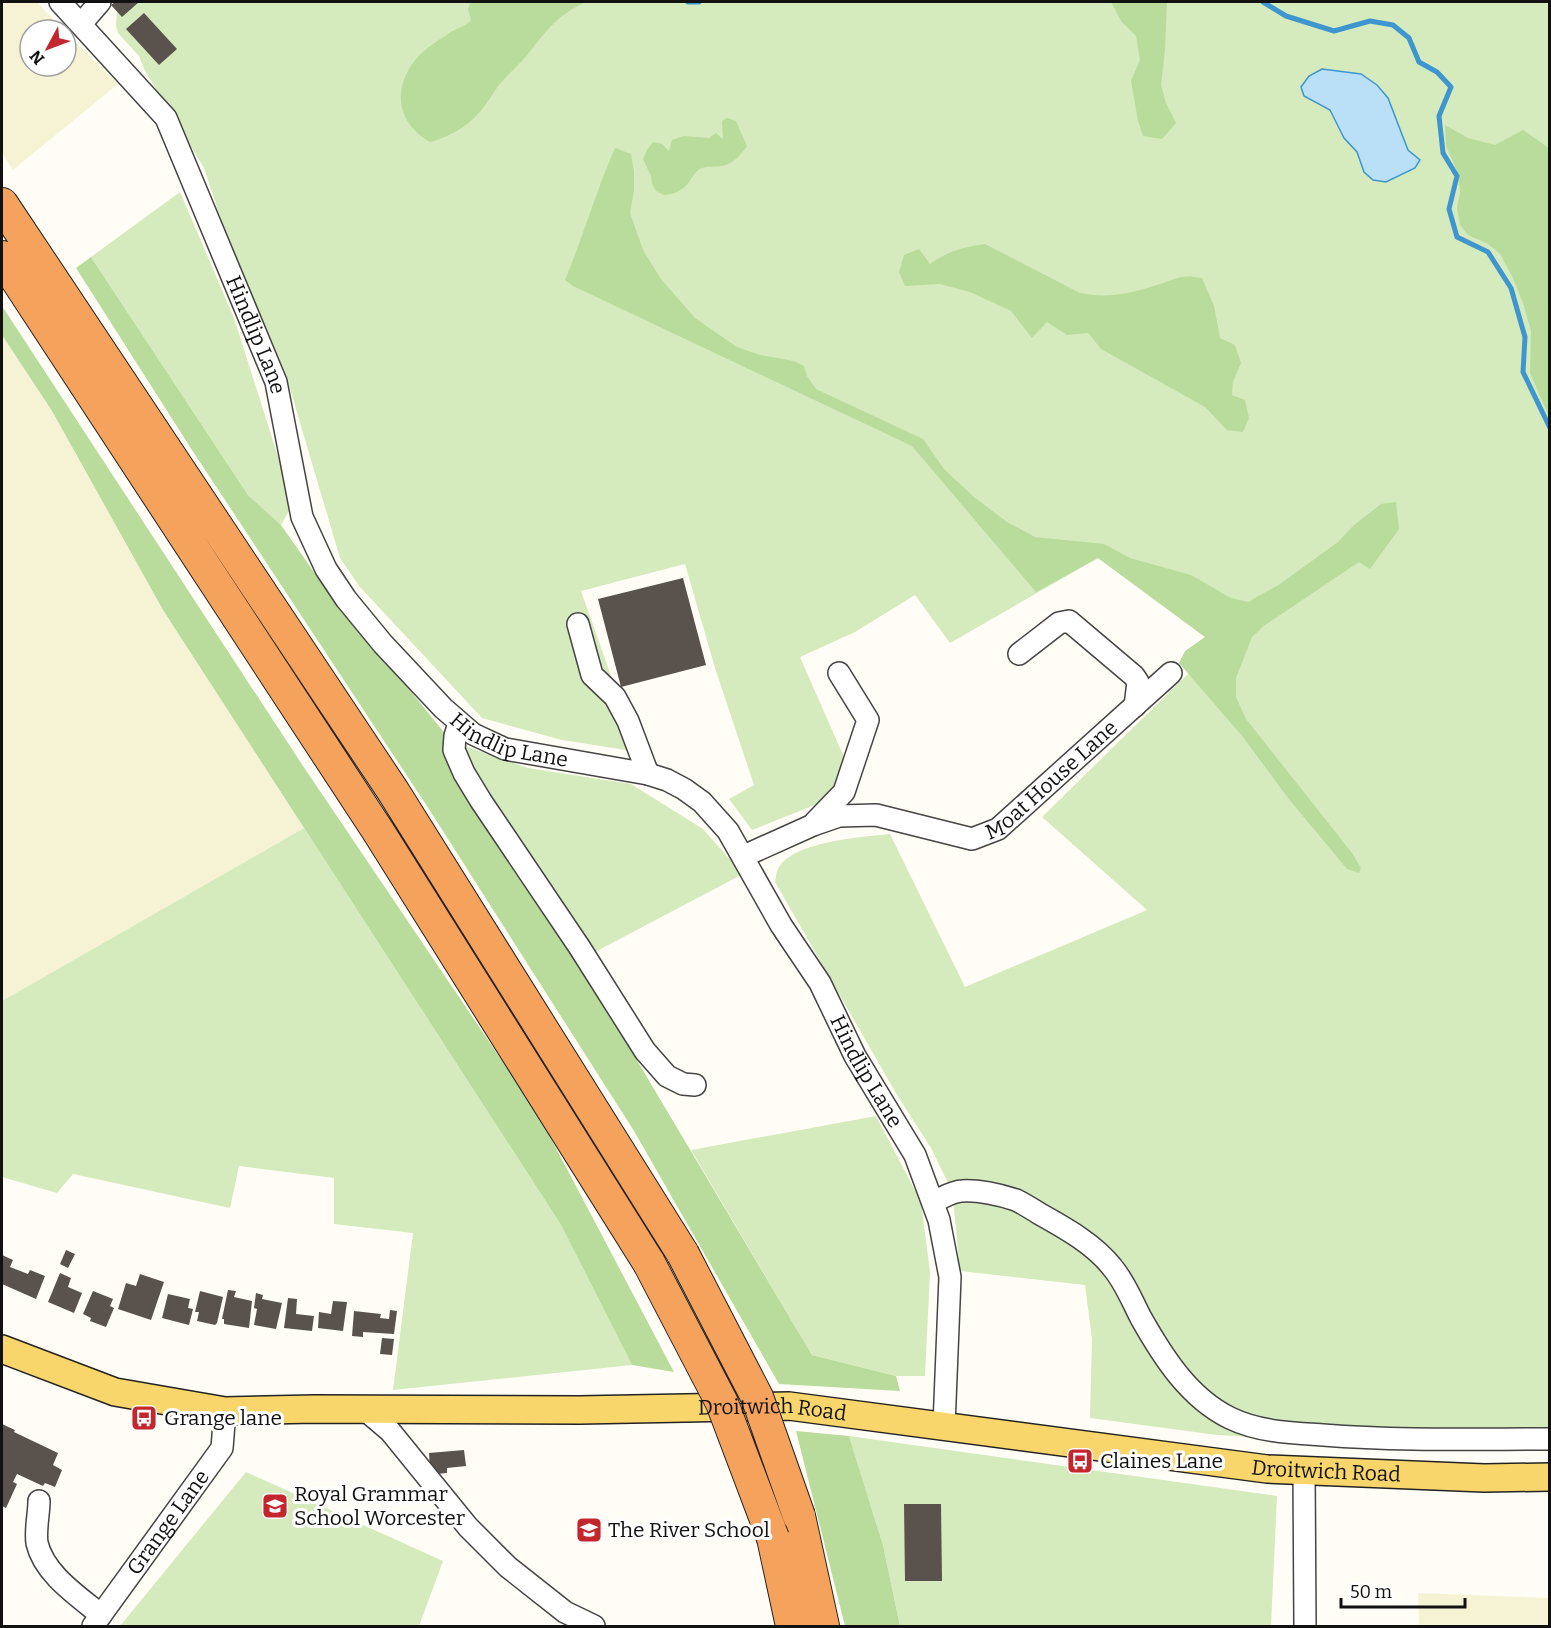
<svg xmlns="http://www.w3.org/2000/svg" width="1551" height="1628" viewBox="0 0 1551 1628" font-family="Bitter,serif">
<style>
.farmland{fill:#f6f3d4}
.green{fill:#d5ebbd}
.forest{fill:#b9dc9c}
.water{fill:#b9e0f7;stroke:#3f96cf;stroke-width:1.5}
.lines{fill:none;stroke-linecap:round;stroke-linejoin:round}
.stream{stroke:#3f96cf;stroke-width:5}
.building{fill:#5a524d}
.minor-casing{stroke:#444;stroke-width:24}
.major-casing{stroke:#222;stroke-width:30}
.highway-casing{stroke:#222;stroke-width:34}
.minor{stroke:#fff;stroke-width:21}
.major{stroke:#f9d66b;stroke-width:27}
.highway{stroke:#f5a25d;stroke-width:32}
.highway-bridge-casing{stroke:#222;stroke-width:34;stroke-linecap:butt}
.highway-bridge{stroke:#f5a25d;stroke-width:32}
.labels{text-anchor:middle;stroke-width:6;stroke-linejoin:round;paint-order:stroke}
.street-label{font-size:21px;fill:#111;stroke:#fff}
.poi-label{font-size:21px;fill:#111;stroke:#fff;text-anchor:start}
</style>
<rect width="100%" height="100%" fill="#fffdf5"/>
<!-- farmland -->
<path class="farmland" d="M 2,2 L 37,2 L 63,30 L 30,30 L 30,66 L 66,66 L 66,33 L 118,84 L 13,170 L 2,153 Z
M 2,335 L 52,411 L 163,610 L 304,828 L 2,1001 Z
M 1418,1593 L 1549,1598 L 1549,1626 L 1419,1626 Z"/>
<!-- green -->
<path class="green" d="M 115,2 L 1549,2 L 1549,1448 L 1435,1448 L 1217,1435 L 1090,1418 L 1092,1339 L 1085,1285 L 960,1271 L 953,1199 L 948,1183 L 931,1148 L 897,1095 L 775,882 C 776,878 776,872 778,869 C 792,841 863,837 890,834 L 965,987 L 1147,910 L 1042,817 L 1195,667 L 1205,637 L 1098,558 L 950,643 L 915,595 L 855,632 L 800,657 L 847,764 L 827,800 L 752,830 L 729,799 L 754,785 L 715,668 L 685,564 L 581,591 L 638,752 L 562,740 L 482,718 L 359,586 L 340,558 L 288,382 L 259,328 L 246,296 L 204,168 L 145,71 L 139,56 L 118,33 L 116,26 L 117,11 L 111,5 Z
M 180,192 L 234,318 L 293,504 L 281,525 L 248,495 L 91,257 Z
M 451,741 L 528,768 L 631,784 L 703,829 L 743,874 L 578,961 Z
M 304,828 L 561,1225 L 632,1365 L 393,1390 L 413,1233 L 334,1224 L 334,1178 L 239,1166 L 230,1208 L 73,1174 L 57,1193 L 2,1177 L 2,1001 Z
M 876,1116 L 921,1202 L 930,1272 L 925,1376 L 896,1376 L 812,1355 L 691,1150 Z
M 849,1436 L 1277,1496 L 1271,1626 L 900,1626 L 883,1545 Z
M 246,1472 L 443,1561 L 419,1626 L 120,1626 Z"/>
<!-- forest -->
<path class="forest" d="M 471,2 L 586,2 C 556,16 548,29 528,54 C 519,65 508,74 499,85 C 494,91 491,98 486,104 C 472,124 453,136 430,142 C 397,123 392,90 415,60 C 423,50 437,41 448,34 C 455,28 465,28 471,20 L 468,9 Z
M 1111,2 L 1167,2 L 1165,50 L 1161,85 L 1166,103 L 1176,123 L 1162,139 L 1143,136 L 1138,121 L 1131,81 L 1140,60 L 1136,36 L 1121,21 Z
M 727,118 L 736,121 L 747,146 C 741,155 732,165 721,166 C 714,167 708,166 702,168 C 692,172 691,184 682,189 C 677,193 670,194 664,195 L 656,191 L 652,184 L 651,176 L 643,159 L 647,150 L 653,142 L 662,144 L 669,151 L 672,140 L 684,136 L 709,138 L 716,133 L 723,139 L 722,121 Z
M 1445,125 L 1468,138 L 1495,145 L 1523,130 L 1549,148 L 1549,417 L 1530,373 L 1531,331 L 1523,303 L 1512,276 L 1500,254 L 1488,244 L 1468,235 L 1460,225 L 1457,208 L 1460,192 L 1458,173 L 1446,146 Z
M 615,148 L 631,154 L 634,171 L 634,191 L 630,213 L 643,250 L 661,279 L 695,318 L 737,347 L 760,355 L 794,361 L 804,366 L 807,376 L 816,389 L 923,439 L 944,469 L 974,497 L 1007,522 L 1035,537 L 1104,544 L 1130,558 L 1191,575 L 1231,598 L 1248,602 L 1280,584 L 1338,542 L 1353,526 L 1381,504 L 1396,502 L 1399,529 L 1370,569 L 1359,562 L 1265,625 L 1252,637 L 1236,678 L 1236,697 L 1246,719 L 1352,853 L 1361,868 L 1359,873 L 1347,869 L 1288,798 L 1243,737 L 1179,663 L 1185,651 L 1205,637 L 1098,558 L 1036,592 L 912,446 L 573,286 L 565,280 C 583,237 596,191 615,148 Z
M 985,244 L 1080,293 C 1108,299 1133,293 1160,284 C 1179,278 1181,274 1202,278 L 1214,306 L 1220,338 L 1235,345 L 1241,363 L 1233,382 L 1232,395 L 1245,400 L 1249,418 L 1243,432 L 1227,430 L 1205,407 L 1101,349 L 1088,333 L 1067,335 L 1047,322 L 1032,338 L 1011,311 L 970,292 L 940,284 L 905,286 L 899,272 L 904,255 L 919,249 L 930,264 C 948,251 964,247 985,244 Z
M 91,257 L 248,495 L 281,525 L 314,572 L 451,741 L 578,961 L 812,1355 L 896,1376 L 900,1391 L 779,1384 L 634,1131 L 427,806 L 192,450 L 76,268 Z
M 2,306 L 303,766 L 538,1114 L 674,1372 L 632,1365 L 561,1225 L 163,610 L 52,411 L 2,335 Z
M 796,1431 L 849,1436 L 883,1545 L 900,1626 L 845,1626 Z"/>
<!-- water -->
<path class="water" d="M 1322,69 L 1361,74 L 1377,85 L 1388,98 L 1408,150 L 1420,160 L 1415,168 L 1386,182 L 1373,180 L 1364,172 L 1357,152 L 1344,138 L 1330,110 L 1304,96 L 1301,87 L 1309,76 Z"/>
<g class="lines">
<!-- stream -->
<path class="stream" d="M 688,2 L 699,2
M 1263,2 L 1286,16 L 1334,31 L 1370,21 L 1393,25 L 1409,38 L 1419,62 L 1437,72 L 1451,87 L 1439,116 L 1443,153 L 1457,176 L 1449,209 L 1457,237 L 1488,252 L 1511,288 L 1525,337 L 1523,372 L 1550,428"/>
</g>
<!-- building -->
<path class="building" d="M 115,2 L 139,2 L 122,17 L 111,5 Z
M 144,13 L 177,49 L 159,65 L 126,29 Z
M 683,578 L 706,665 L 621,687 L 598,599 Z
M 66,1250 L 75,1254 L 68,1268 L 60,1264 Z
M 2,1255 L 13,1260 L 10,1267 L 28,1274 L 30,1270 L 45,1276 L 36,1299 L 2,1284 Z
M 60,1273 L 71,1278 L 68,1287 L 82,1293 L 74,1313 L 48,1302 Z
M 140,1274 L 164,1282 L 151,1320 L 118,1309 L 126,1283 L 136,1286 Z
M 228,1290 L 236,1291 L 234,1297 L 252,1301 L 249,1328 L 224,1324 L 224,1319 L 222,1319 Z
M 93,1291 L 113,1299 L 110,1306 L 114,1308 L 106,1327 L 90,1321 L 91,1318 L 83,1314 Z
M 200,1291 L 223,1297 L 217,1323 L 215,1325 L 197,1321 L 199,1312 L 195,1312 Z
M 256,1293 L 263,1295 L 262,1299 L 282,1303 L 276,1329 L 254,1325 L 257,1309 L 254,1308 Z
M 168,1294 L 190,1299 L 188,1308 L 193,1309 L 189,1325 L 162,1318 Z
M 288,1298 L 297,1299 L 296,1314 L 314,1316 L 312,1331 L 284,1328 Z
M 333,1301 L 347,1302 L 343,1331 L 318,1328 L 319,1312 L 331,1314 Z
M 390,1310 L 397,1311 L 394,1334 L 363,1332 L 363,1337 L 352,1336 L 354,1311 L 381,1314 L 380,1318 L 389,1319 Z
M 382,1338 L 394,1339 L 392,1355 L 380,1354 Z
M 2,1424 L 15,1430 L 14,1432 L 58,1453 L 53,1465 L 62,1470 L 55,1487 L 45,1483 L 43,1486 L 17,1474 L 13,1482 L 17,1484 L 6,1508 L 2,1506 Z
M 464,1450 L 466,1466 L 447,1468 L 447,1473 L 436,1474 L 436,1469 L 430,1469 L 429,1453 Z
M 904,1504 L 941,1504 L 942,1581 L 905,1581 Z"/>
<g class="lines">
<defs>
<g id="minor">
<path id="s1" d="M 60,2 L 166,118 L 276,382 L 302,517 L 326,569 L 346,599 L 383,644 L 443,708 L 473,734 L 505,749 L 648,774 L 667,780 L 684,789 L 702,802 L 728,831 L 781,925 L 820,983 L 855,1056 L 915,1155 L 939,1220 L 950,1277 L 944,1426"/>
<path d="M 81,24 L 100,2"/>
<path d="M 578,624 L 592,675 L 615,697 L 628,721 L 648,774"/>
<path d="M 1019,654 L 1059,623 L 1069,621 L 1134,676 L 1138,682 L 1135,706"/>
<path d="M 459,723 L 455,736 L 454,750 L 464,773 L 481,801 L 580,948 L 645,1051 L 667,1076 L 683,1084 L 695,1085"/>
<path d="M 815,822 L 844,792 L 868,720 L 839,673"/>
<path id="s2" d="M 744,856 L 813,825 L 839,816 L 876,815 L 972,839 L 998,829 L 1171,673"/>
<path d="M 933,1202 C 942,1198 953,1191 962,1191 C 979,1190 1000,1195 1016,1200 C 1024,1204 1032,1209 1040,1214 C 1065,1228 1094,1244 1112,1267 C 1125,1282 1132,1301 1141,1318 C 1163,1357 1189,1398 1230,1418 C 1259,1432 1291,1433 1323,1435 C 1398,1441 1474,1439 1550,1439"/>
<path d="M 364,1409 L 390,1431 L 468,1527 L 508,1567 L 565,1612 L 594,1626"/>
<path d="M 1304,1470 L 1305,1626"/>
<path d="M 39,1501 C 39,1514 35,1530 37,1543 C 44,1574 78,1596 101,1615"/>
<path id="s3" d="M 93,1626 L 222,1448 L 225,1411"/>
</g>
<g id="major">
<path id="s4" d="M 2,1349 L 115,1392 L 225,1411 L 315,1409 L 580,1410 L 789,1406 L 1267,1469 L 1484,1478 L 1550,1477"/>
</g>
<path id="highway" d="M 2,204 L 393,791 L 683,1254
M 2,257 L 378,831 L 649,1263
M 799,1516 L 823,1626
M 773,1538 L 792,1626"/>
</defs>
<!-- minor casing -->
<use href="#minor" class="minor-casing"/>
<!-- major casing -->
<use href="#major" class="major-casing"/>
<!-- highway casing -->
<use href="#highway" class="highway-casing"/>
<!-- minor -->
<use href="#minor" class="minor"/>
<!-- major -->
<use href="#major" class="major"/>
<!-- highway -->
<use href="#highway" class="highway"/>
<defs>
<path id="highway-bridge" d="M 683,1254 L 757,1397 L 799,1516
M 649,1263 L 722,1403 L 773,1538"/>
</defs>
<!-- highway-bridge casing -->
<use href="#highway-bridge" class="highway-bridge-casing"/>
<!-- highway-bridge -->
<use href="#highway-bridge" class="highway-bridge"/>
</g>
<!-- icons -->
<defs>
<symbol id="bus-square" viewBox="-11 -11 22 22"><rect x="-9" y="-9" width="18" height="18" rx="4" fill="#c4262e" stroke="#fff"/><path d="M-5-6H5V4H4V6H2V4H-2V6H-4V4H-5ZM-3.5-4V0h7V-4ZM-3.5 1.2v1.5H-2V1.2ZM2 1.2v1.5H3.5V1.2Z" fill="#fff"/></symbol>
<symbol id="school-square" viewBox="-11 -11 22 22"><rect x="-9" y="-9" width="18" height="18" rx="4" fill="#c4262e" stroke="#fff"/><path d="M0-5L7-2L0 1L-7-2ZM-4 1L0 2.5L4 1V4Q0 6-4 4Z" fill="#fff"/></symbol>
</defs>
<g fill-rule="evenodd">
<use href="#bus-square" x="129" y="1403" width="30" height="30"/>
<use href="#bus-square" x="1065" y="1446" width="30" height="30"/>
<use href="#school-square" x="260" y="1491" width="30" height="30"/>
<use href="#school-square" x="574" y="1515" width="30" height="30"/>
</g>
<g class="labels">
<!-- street labels -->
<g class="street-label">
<text dy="7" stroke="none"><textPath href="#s1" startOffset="392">Hindlip Lane</textPath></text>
<text dy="7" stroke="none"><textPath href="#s1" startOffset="896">Hindlip Lane</textPath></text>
<text dy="7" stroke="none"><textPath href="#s2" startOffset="339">Moat House Lane</textPath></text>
<text dy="7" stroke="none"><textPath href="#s1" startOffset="1418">Hindlip Lane</textPath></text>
<text dy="7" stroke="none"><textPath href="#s4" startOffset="780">Droitwich Road</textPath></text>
<text dy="7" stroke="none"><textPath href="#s4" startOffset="1338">Droitwich Road</textPath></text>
<text dy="7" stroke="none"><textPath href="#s3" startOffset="128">Grange Lane</textPath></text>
</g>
<!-- poi labels -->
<g class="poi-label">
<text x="164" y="1425">Grange lane</text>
<text x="1100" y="1468">Claines Lane</text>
<text x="294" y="1501">Royal Grammar<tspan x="294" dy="24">School Worcester</tspan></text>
<text x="608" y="1537">The River School</text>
</g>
</g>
<!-- border -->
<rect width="1551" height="1628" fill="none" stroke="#111111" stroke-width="6"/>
<!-- north arrow -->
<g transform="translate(48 48) rotate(229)"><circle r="28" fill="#ffffff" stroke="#a0a0a0" stroke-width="1.5"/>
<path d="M0-4.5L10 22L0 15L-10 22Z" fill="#c4262e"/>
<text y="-9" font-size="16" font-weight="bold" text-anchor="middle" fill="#111111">N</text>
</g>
<!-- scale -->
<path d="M1341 1598v9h124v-9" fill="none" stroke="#111111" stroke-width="3"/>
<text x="1350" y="1598" font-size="18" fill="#111111" stroke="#ffffff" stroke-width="4.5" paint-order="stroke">50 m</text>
</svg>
